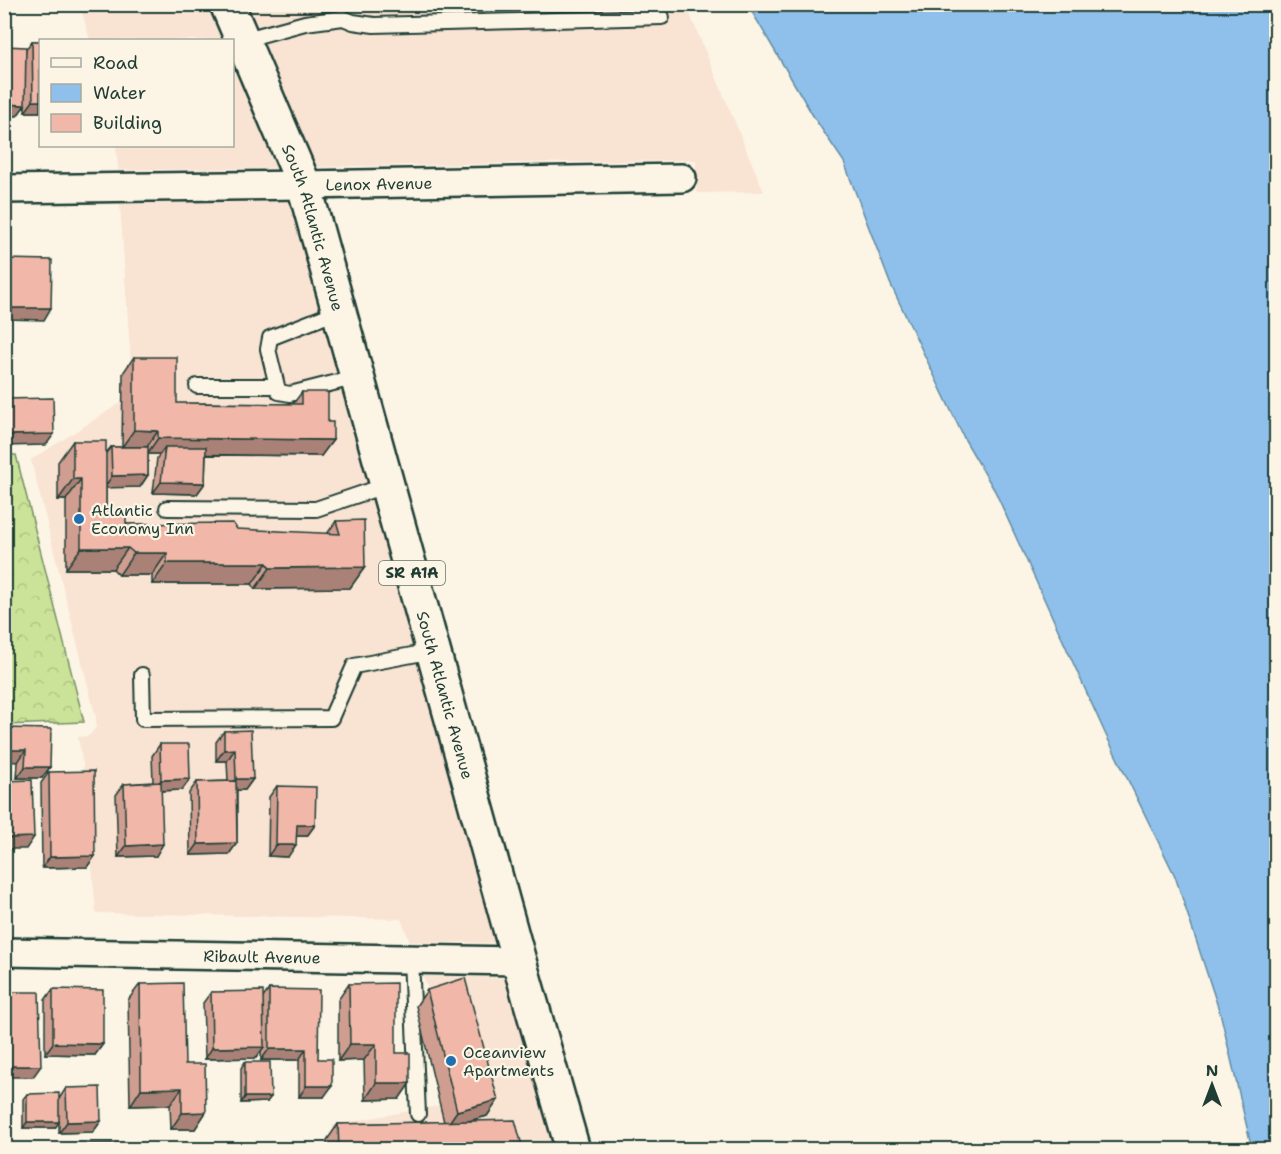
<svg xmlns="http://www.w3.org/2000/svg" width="1281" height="1154" viewBox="0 0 1281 1154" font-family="'Shantell Sans',sans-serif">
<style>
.built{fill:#f9e3d3}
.forest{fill:url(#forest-crowns);stroke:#759066;stroke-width:1.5}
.water{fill:#8fc0eb;stroke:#628ca2;stroke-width:1.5}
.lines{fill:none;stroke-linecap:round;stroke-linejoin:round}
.lane-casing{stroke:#1f3d34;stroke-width:18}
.street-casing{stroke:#1f3d34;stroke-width:32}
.primary-casing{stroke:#1f3d34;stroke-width:38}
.lane{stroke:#fcf5e5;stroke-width:14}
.street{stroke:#fcf5e5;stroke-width:27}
.primary{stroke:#fcf5e5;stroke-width:33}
.wall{fill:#cf9e91;stroke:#1f3d34;stroke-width:1.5}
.shaded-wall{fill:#a98176;stroke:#1f3d34;stroke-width:1.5}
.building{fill:#f1b8a9;stroke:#1f3d34;stroke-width:1.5}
.poi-dot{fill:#1f6fb2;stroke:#fcf5e5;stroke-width:2}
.labels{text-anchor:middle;stroke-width:4.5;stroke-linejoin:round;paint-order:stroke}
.shield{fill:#fcf5e5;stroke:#617469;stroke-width:1.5}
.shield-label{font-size:15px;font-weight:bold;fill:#1f3d34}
.street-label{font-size:16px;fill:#1f3d34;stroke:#fcf5e5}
.poi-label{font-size:16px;fill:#1f3d34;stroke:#fcf5e5;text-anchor:start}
</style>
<defs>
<pattern id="forest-crowns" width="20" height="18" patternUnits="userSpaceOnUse" patternTransform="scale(1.5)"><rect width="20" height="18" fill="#cbe398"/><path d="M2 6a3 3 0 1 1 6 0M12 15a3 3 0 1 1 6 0" fill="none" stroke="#aec484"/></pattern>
</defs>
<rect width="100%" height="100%" fill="#fcf5e5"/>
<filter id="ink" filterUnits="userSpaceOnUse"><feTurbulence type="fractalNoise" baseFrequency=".0167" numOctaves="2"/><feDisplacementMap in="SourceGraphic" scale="12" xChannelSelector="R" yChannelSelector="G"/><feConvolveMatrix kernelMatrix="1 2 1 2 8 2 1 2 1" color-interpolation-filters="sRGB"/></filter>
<g filter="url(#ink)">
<!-- built -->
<path class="built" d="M 80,5 L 210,5 L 225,40 L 90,40 Z
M 243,5 L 686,5 L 764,192 L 697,193 L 696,160 L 313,167 Z
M 233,57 L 280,168 L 118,170 L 116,146 L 232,146 Z
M 293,202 L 499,943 L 410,942 L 401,919 L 96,913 L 83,765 L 78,737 L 88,736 L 91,734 L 96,727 L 96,718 L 31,460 L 133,395 L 120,204 Z
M 423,976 L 508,978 L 557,1149 L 334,1149 L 333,1125 L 470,1100 Z"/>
<!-- forest -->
<path class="forest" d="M 4,455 L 16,455 L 84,722 L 5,725 Z"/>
<!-- water -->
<path class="water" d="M 748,5 L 1276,5 L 1276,1149 L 1252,1149 L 1221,1016 L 1175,876 L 1105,733 L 995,491 L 965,440 L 890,283 L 844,162 L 815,119 Z"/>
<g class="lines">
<defs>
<path id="lane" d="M 242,40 L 305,23 L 343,18 L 353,22 L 374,25 L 662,17
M 339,311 L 270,338 L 268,349 L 277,386 L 279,392 L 290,394 L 357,377
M 197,386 L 277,386
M 167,508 L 316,509 L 387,485
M 142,675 L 143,719 L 331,718 L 354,666 L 433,651
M 411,959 L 418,1114"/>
<g id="street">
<path id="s1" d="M 4,189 L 304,185 L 682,178"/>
<path id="s2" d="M 4,952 L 519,961"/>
</g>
<g id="primary">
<path id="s3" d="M 227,4 L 304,185 L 519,961 L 573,1150"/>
</g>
</defs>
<!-- lane casing -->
<use href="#lane" class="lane-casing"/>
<!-- street casing -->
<use href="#street" class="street-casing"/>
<!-- primary casing -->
<use href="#primary" class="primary-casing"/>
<!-- lane -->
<use href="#lane" class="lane"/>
<!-- street -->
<use href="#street" class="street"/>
<!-- primary -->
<use href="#primary" class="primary"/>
</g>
<!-- wall -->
<path class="wall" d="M 32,41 L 40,41 L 40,112 L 25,112 L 25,105 L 17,116 L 26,49 Z
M 134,357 L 177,403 L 293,404 L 302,392 L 328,422 L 333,440 L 321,456 L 206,455 L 205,483 L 197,494 L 153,493 L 157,458 L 160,454 L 148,454 L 148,475 L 140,487 L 106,487 L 106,516 L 126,524 L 327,534 L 336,521 L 365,567 L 350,588 L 255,589 L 252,584 L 152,584 L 152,575 L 119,575 L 113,569 L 66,569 L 66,500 L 58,500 L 58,462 L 73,441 L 106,453 L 111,447 L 122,447 L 123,373 Z
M 4,728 L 50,767 L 42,778 L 17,778 L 18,762 Z
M 224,731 L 253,779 L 245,790 L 237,790 L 237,843 L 229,854 L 190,855 L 189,793 L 197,782 L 228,781 L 227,761 L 216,761 L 216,742 Z
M 160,744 L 190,779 L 182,790 L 161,791 L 156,856 L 118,857 L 116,795 L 124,784 L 153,782 L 152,756 Z
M 49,772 L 95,856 L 87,867 L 42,868 L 41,783 Z
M 277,786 L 315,825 L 307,836 L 296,836 L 288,857 L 268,856 L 269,797 Z
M 140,984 L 185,1064 L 206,1112 L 195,1129 L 171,1129 L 170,1105 L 130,1106 L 128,1000 Z
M 349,984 L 396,1053 L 410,1083 L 399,1099 L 365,1100 L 364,1060 L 338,1061 L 338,1000 Z
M 53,989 L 103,1044 L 95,1055 L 45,1054 L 45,1000 Z
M 269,989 L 318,1059 L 324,1097 L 299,1097 L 299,1060 L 261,1060 L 261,1050 L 256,1058 L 205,1059 L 203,1003 L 211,992 L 263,998 Z
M 427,990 L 498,1100 L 487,1116 L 469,1121 L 523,1149 L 327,1149 L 327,1140 L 338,1124 L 444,1122 L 416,1006 Z
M 245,1062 L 267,1102 L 241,1103 L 241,1068 Z
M 66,1088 L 101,1121 L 93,1132 L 59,1133 L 59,1120 L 55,1128 L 23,1128 L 23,1099 L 27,1094 L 59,1099 Z"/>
<!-- shaded-wall -->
<path class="shaded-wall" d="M 33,101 L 40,101 L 40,112 L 25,112 Z
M 4,104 L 25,105 L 17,116 L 4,116 Z
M 4,308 L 51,308 L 44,320 L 4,319 Z
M 134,430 L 158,431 L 147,447 L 122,447 Z
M 54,434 L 46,445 L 4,446 L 4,435 Z
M 158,438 L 333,440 L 321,456 L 164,454 L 165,447 L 160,454 L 147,454 Z
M 148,475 L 140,487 L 104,488 L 112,476 Z
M 73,479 L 81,479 L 66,500 L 58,500 Z
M 161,482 L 205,483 L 197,494 L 153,493 Z
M 81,548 L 128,548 L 113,569 L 66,569 Z
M 134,553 L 167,553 L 152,575 L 119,575 Z
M 167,563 L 267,563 L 252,584 L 152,584 Z
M 365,567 L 350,588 L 255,589 L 270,568 Z
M 235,749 L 227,761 L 216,761 L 224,750 Z
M 4,750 L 26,750 L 18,762 L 4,761 Z
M 25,767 L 50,767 L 42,778 L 17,778 Z
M 190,779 L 182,790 L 153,791 L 161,780 Z
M 236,779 L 253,779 L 245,790 L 228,790 Z
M 297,825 L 315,825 L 307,836 L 289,836 Z
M 34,837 L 26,849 L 4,849 L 4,838 Z
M 237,843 L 229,854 L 190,855 L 198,844 Z
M 163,844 L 156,856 L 118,857 L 126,846 Z
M 276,845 L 296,845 L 288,857 L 268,856 Z
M 95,856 L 87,867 L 42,868 L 50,857 Z
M 53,1043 L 103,1044 L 95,1055 L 45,1054 Z
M 350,1044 L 376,1044 L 364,1060 L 338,1061 Z
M 264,1047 L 256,1058 L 205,1059 L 212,1048 Z
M 269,1049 L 306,1049 L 299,1060 L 261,1060 Z
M 4,1066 L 41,1066 L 33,1077 L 4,1077 Z
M 376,1083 L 410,1083 L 399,1099 L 365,1100 Z
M 306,1086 L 332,1086 L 324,1097 L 299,1097 Z
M 182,1088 L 170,1105 L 130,1106 L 141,1089 Z
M 245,1097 L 271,1097 L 267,1102 L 241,1103 Z
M 498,1100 L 487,1116 L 446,1127 L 457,1111 Z
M 206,1112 L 195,1129 L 171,1129 L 182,1113 Z
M 101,1121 L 93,1132 L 59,1133 L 67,1122 Z
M 27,1122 L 59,1122 L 55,1128 L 23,1128 Z"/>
<!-- building -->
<path class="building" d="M 32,41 L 40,41 L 40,101 L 33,101 Z
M 4,46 L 26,47 L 25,105 L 4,104 Z
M 4,259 L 52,260 L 51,308 L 4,308 Z
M 134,357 L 177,357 L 177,403 L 302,404 L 302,392 L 328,392 L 328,422 L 333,422 L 333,440 L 158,438 L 158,431 L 134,430 Z
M 53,398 L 54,434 L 4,435 L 4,399 Z
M 73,441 L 106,441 L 106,516 L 126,516 L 126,524 L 233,523 L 237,529 L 340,534 L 336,521 L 364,520 L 365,567 L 270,568 L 267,563 L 167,563 L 167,553 L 134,553 L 128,548 L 81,548 L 81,479 L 73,479 Z
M 111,447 L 148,447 L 148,475 L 112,476 Z
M 165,447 L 206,447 L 205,483 L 161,482 Z
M 4,728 L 51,729 L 50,767 L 25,767 L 26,750 L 4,750 Z
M 251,730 L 253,779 L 236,779 L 235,749 L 224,750 L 224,731 Z
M 160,744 L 189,744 L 190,779 L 161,780 Z
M 94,771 L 95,856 L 50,857 L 49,772 Z
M 32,780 L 34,837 L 4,838 L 4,781 Z
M 236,781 L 237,843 L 198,844 L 197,782 Z
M 161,782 L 163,844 L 126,846 L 124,784 Z
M 277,786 L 316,787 L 315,825 L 297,825 L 296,845 L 276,845 Z
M 465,978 L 498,1100 L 457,1111 L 427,990 Z
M 183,983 L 185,1064 L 205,1064 L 206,1112 L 182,1113 L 182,1088 L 141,1089 L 140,984 Z
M 396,983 L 396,1053 L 410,1053 L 410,1083 L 376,1083 L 376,1044 L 350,1044 L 349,984 Z
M 53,989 L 103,990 L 103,1044 L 53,1043 Z
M 269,989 L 319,990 L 318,1059 L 332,1059 L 332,1086 L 306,1086 L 306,1049 L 269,1049 Z
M 263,991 L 264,1047 L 212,1048 L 211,992 Z
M 4,992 L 39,992 L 41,1066 L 4,1066 Z
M 245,1062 L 270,1062 L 271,1097 L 245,1097 Z
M 100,1087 L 101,1121 L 67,1122 L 66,1088 Z
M 59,1093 L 59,1122 L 27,1122 L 27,1094 Z
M 515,1120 L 523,1149 L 339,1149 L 338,1124 Z
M 146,1143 L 146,1149 L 68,1149 L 68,1144 Z"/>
</g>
<!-- markers -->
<g class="poi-dot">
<circle cx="79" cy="519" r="6"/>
<circle cx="451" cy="1061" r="6"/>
</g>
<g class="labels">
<!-- shield labels -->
<rect class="shield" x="379" y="561" width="66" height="24" rx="4.5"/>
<g class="shield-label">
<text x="412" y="578">SR A1A</text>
</g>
<!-- street labels -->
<g class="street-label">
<text dy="6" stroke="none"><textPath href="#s1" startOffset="375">Lenox Avenue</textPath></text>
<text dy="6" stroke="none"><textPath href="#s3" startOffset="240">South Atlantic Avenue</textPath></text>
<text dy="6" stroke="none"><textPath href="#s3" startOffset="726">South Atlantic Avenue</textPath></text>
<text dy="6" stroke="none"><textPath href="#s2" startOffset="258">Ribault Avenue</textPath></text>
</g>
<!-- poi labels -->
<g class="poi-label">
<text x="91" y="516">Atlantic<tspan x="91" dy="18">Economy Inn</tspan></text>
<text x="463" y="1058">Oceanview<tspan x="463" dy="18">Apartments</tspan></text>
</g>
</g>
<!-- margin -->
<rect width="1281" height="1154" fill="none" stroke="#fcf5e5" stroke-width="24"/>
<rect x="12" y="12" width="1257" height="1130" fill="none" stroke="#1f3d34" stroke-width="2" filter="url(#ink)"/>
<!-- legend -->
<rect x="39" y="39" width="195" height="108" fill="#fcf5e5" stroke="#a4ab9e" stroke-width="1.5"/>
<rect x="51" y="58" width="30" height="9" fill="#fcf5e5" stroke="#a4ab9e" stroke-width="1.5"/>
<text x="93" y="69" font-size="18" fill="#1f3d34">Road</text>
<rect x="51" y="84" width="30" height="18" fill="#8fc0eb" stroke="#a4ab9e" stroke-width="1.5"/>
<text x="93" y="99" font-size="18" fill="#1f3d34">Water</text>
<rect x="51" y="114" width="30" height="18" fill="#f1b8a9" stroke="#a4ab9e" stroke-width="1.5"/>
<text x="93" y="129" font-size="18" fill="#1f3d34">Building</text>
<!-- north arrow -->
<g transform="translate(1212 1085)" stroke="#fcf5e5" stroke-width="4.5" paint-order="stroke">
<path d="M0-4.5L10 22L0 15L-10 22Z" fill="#1f3d34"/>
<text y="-9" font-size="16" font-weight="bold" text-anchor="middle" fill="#1f3d34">N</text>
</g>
</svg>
